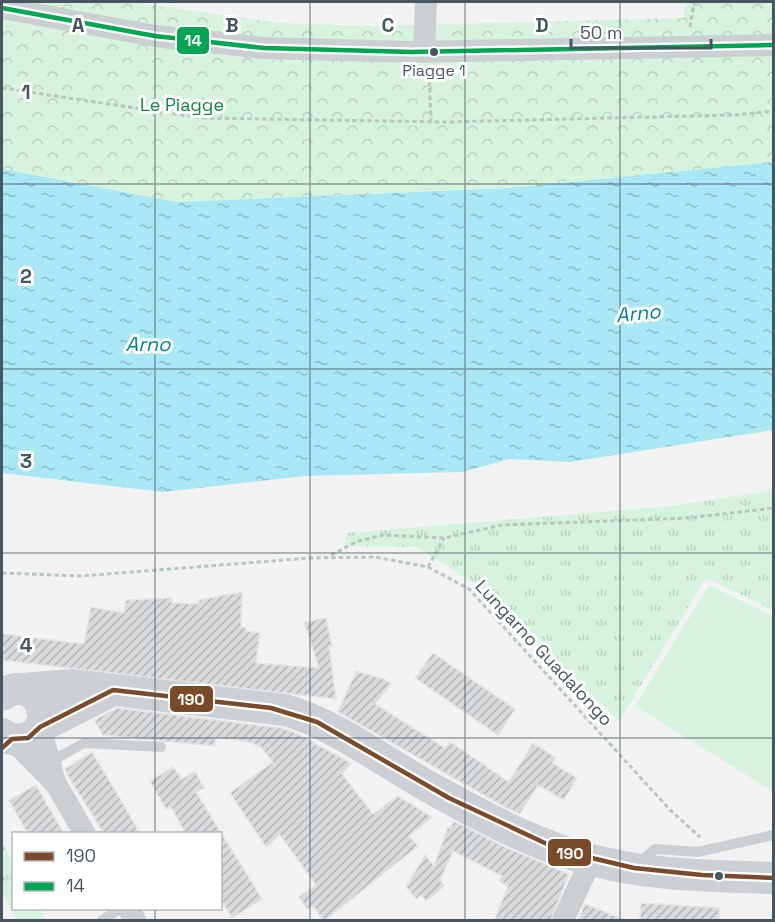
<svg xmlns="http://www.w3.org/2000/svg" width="775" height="922" viewBox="0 0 775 922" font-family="'Space Grotesk',sans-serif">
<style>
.grass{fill:url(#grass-tufts)}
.park{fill:url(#park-crowns)}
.garden{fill:#d6f3df}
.water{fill:url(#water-ripples)}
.building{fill:url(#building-hatch);stroke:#e4e4e5;stroke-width:1.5}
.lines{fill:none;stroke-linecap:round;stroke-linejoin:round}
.path{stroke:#b9c7c2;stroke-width:3;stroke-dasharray:4.5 3;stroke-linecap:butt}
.service{stroke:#cbcfd2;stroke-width:10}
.minor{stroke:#cbcfd2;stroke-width:22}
.secondary{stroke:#cccfd3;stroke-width:32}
.bus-1-casing{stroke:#fff;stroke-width:9}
.bus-2-casing{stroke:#fff;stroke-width:9}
.bus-1{stroke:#7a4b2a;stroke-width:4.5}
.bus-2{stroke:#00a651;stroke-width:4.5}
.grid{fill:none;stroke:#475661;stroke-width:1.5;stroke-opacity:0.55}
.bus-dot{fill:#475661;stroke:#fff;stroke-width:2}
.labels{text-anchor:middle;stroke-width:6;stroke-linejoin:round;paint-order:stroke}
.bus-label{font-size:16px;fill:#475661;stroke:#fff}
.park-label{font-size:18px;fill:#108545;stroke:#fff}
.street-label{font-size:18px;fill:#475661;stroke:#fff}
.water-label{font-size:20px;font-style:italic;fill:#038099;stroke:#fff}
.grid-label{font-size:20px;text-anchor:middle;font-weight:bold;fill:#475661;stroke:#fff;stroke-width:6;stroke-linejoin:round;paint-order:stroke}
.line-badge{stroke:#fff;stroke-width:2}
.badge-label{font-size:16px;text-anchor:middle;font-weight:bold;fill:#fff}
</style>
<defs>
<pattern id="grass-tufts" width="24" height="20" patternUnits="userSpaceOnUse" patternTransform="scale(1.5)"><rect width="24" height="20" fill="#d6f3df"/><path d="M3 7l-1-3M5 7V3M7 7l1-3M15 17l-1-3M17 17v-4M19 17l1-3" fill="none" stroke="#b9d2c2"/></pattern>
<pattern id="park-crowns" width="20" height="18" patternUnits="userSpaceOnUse" patternTransform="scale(1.5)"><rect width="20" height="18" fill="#d6f3df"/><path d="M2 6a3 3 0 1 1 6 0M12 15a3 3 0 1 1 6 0" fill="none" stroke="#b9d2c2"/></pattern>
<pattern id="water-ripples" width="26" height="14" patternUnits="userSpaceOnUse" patternTransform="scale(1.5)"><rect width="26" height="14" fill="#a8e7f3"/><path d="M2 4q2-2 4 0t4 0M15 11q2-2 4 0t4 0" fill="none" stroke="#8bbec8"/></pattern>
<pattern id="building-hatch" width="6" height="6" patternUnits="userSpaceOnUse" patternTransform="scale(1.5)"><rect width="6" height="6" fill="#d9dadb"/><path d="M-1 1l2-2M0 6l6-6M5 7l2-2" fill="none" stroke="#b2b4b5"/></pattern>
</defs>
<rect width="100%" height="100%" fill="#f3f2f2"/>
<!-- grass -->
<path class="grass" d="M 773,490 L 773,610 L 706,578 L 619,721 L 478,586 L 417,547 L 344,546 L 347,533 L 673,506 Z
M 2,842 L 13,864 L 14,908 L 39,909 L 46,920 L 17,920 L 2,893 Z"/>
<!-- park -->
<path class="park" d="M 2,2 L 131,2 L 279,23 L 370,26 L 683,18 L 686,2 L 773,2 L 773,163 L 510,188 L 177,202 L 2,169 Z"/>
<!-- garden -->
<path class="garden" d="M 709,585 L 773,616 L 773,795 L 769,789 L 635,706 Z"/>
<!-- water -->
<path class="water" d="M 773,162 L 773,430 L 570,462 L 510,459 L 462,472 L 304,476 L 163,492 L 2,473 L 2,169 L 177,202 L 510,188 Z"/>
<!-- building -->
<path class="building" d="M 242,592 L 241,627 L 246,628 L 245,631 L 260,633 L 256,663 L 319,668 L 304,622 L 326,618 L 332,646 L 329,647 L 336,699 L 2,660 L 2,634 L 84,644 L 91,607 L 124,613 L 126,600 L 172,598 L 172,603 L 199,604 L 199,600 Z
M 433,653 L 515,709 L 498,735 L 415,678 Z
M 356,671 L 384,679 L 391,684 L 375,704 L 445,748 L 450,742 L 509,782 L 533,743 L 555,757 L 552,763 L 577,778 L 564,800 L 538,785 L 520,814 L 503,806 L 338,712 Z
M 117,708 L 281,728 L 296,733 L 351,763 L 342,774 L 373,814 L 398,796 L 432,817 L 409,836 L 418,846 L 324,921 L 313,906 L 307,909 L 299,897 L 316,885 L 280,835 L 266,847 L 230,793 L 273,762 L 261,747 L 247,741 L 215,738 L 215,746 L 103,735 L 94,720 Z
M 92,752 L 125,807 L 140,834 L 104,834 L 67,774 L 65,769 Z
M 173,767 L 182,779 L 195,771 L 204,788 L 196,792 L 262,899 L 232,918 L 220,899 L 220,834 L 186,834 L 171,807 L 166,809 L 150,781 Z
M 36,785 L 64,834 L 28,834 L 9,800 Z
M 454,821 L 507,848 L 569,874 L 550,921 L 494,921 L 508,886 L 499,881 L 502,876 L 453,851 L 440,880 L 444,886 L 426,901 L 421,895 L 416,899 L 406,887 L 425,855 L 434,866 L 448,827 L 450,829 Z
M 641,903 L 719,908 L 719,921 L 643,921 L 640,919 Z
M 585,904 L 625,920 L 625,921 L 578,921 Z"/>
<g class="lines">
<!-- path -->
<path class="path" d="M 690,27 L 694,2
M 429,73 L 431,122
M 2,88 L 202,118 L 446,122 L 734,115 L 774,111
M 331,555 L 358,541 L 383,535 L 444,538 L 502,525 L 688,518 L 774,508
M 428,567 L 444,538
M 2,573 L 81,576 L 310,558 L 375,557 L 428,567 L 469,589 L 670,810 L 700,837"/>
<!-- service -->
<path class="service" d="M 50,762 L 84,743 L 161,747
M 636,865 L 655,849 L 698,852 L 774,835
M 102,920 L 122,908"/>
<!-- minor -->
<path class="minor" d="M 2,8 L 155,36 L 264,48 L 412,52 L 774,45
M 424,51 L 426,2
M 40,727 L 55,782
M 12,739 L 56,784 L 85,834
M 128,908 L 135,920
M 563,920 L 591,860"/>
<!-- secondary -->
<path class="secondary" d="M 23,689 L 72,685 L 285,710 C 340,726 387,765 438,792 C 487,819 541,848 596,861 C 653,876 715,876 774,878
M 2,695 C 36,670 63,729 24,739 C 16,741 8,739 2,734
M 40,727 L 113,690"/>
<defs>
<path id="bus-1" d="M 2,748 L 12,739 L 28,738 L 40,727 L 113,690 L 271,708 L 317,722 L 449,798 L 562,851 L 634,868 L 702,875 L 774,878"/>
<path id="bus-2" d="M 2,8 L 155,36 L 264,48 L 412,52 L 774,45"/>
</defs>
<!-- bus-1 casing -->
<use href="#bus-1" class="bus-1-casing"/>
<!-- bus-2 casing -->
<use href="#bus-2" class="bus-2-casing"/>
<!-- bus-1 -->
<use href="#bus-1" class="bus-1"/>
<!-- bus-2 -->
<use href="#bus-2" class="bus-2"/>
</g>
<!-- grid -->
<path class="grid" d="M 155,2 L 155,834M 310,2 L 310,920M 465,2 L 465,920M 620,2 L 620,920M 2,184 L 774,184M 2,369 L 774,369M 2,553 L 774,553M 2,738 L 774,738M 155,908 L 155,920"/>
<!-- markers -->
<g class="bus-dot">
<circle cx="434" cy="52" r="5"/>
<circle cx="719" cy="876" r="5"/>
</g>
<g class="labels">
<!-- bus labels -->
<g class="bus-label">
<text x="434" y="76">Piagge 1</text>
</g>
<!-- park labels -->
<g class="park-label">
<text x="182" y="111">Le Piagge</text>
</g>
<!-- street labels -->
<g class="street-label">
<text transform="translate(544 653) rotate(47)" y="6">Lungarno Guadalongo</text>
</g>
<!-- water labels -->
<g class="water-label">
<text transform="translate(638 313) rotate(-6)" y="7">Arno</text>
<text x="148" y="351">Arno</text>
</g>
</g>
<g class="grid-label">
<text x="78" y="32">A</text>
<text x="232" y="32">B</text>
<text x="388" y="32">C</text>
<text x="542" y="32">D</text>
<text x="26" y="99">1</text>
<text x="26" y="283">2</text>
<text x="26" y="468">3</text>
<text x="26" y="652">4</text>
</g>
<g class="line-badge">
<rect x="176" y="26" width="34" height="29" rx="6" fill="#00a651"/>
<rect x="169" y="685" width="45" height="28" rx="6" fill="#7a4b2a"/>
<rect x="547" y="838" width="45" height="29" rx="6" fill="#7a4b2a"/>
</g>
<g class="badge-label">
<text x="193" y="46">14</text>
<text x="191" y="705">190</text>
<text x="570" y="859">190</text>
</g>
<!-- border -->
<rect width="775" height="922" fill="none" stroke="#475661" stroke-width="6"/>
<!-- legend -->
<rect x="12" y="832" width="210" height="78" fill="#ffffff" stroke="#b5bbc0" stroke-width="1.5"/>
<rect x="24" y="852" width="30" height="9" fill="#7a4b2a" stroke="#b5bbc0" stroke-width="1.5"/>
<text x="66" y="862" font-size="18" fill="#475661">190</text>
<rect x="24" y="882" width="30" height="9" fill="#00a651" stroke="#b5bbc0" stroke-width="1.5"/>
<text x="66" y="892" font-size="18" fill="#475661">14</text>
<!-- scale -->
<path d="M571 39v9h140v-9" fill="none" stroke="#475661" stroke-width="3"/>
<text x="580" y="39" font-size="18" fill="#475661" stroke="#ffffff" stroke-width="4.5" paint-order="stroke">50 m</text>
</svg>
